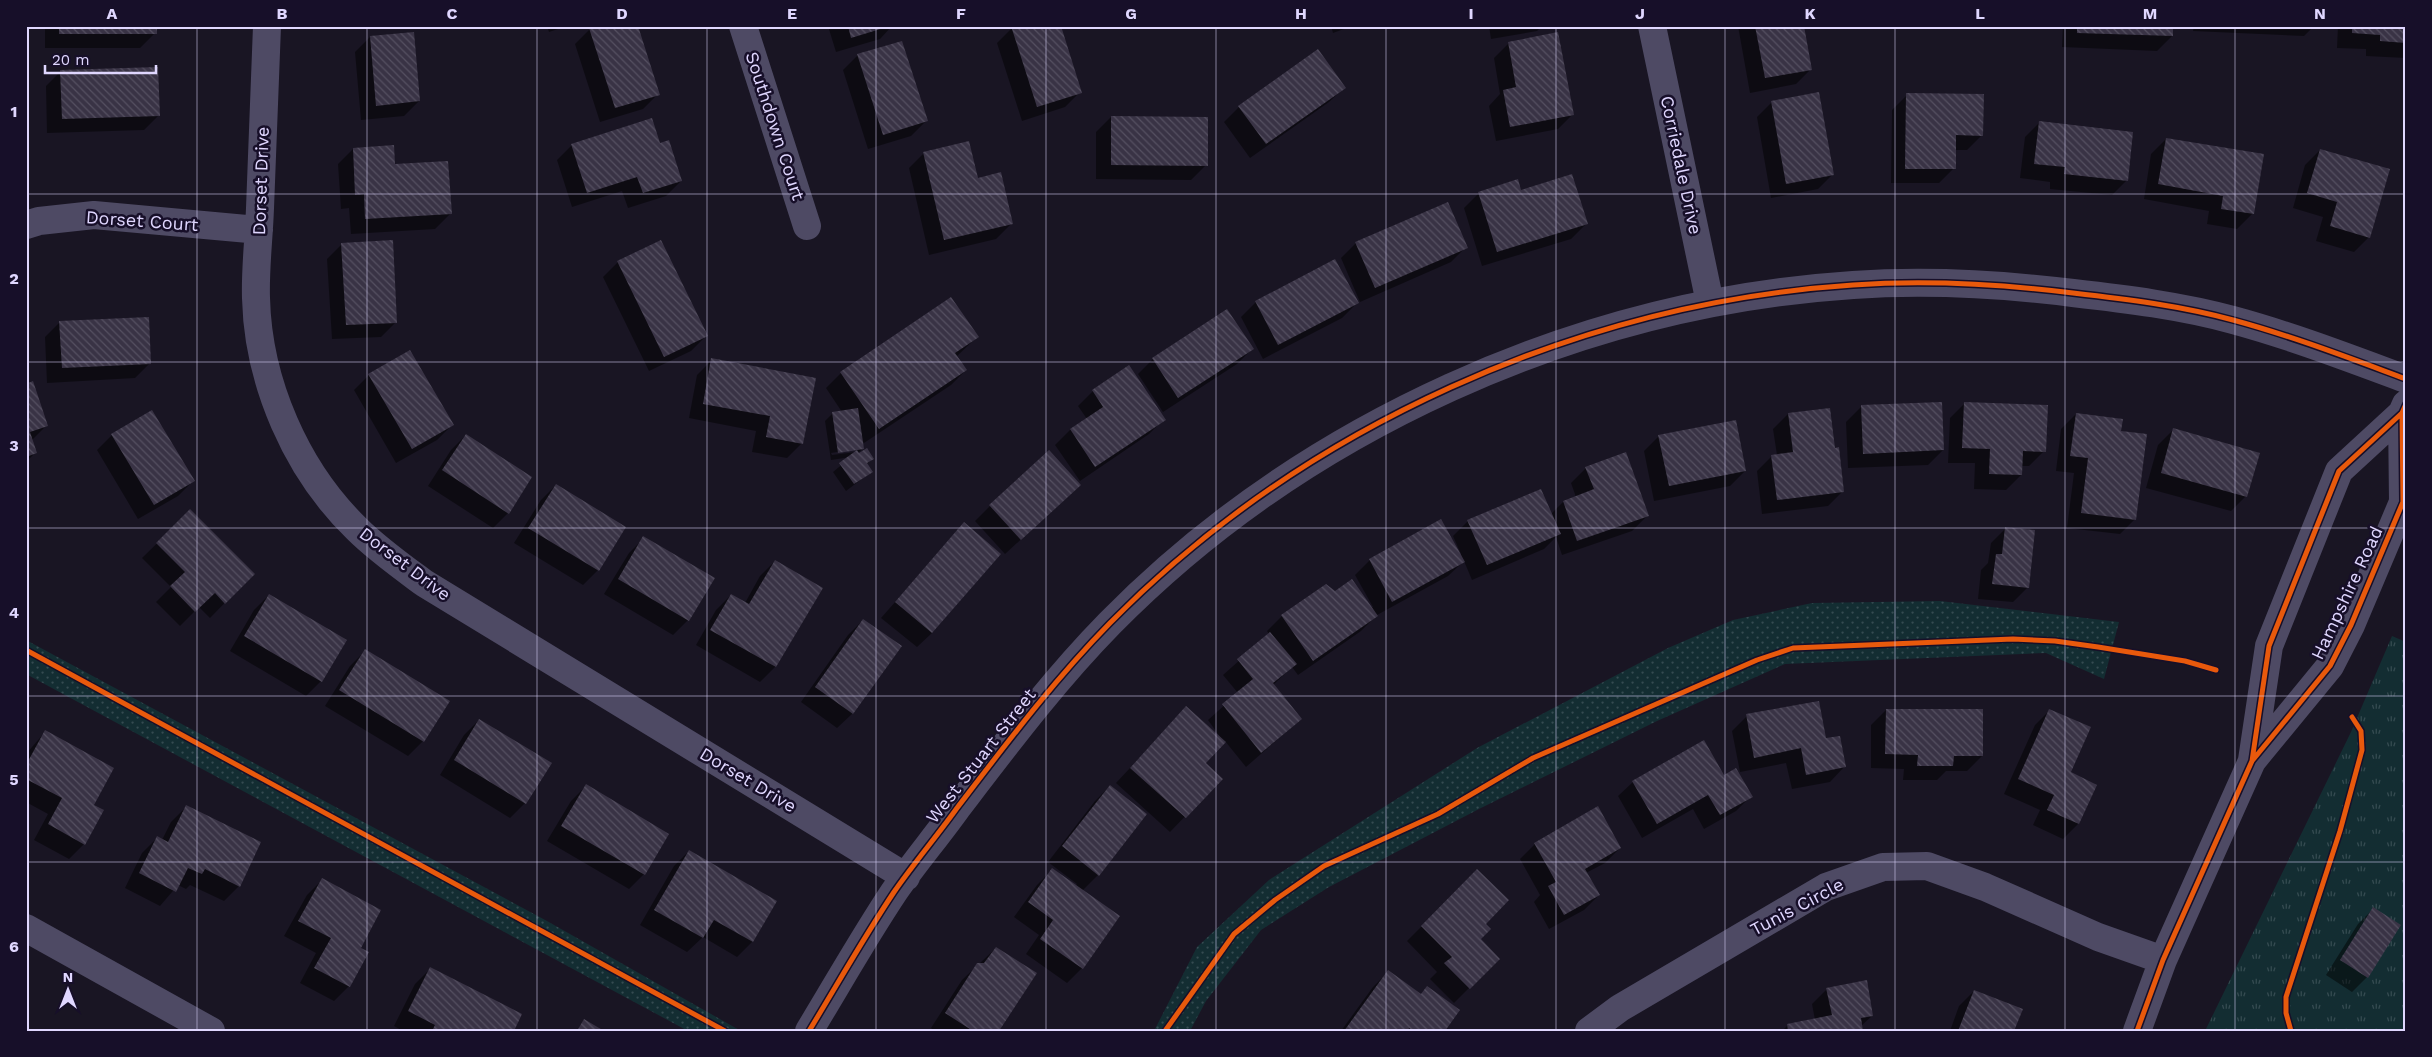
<svg xmlns="http://www.w3.org/2000/svg" width="2432" height="1057" viewBox="0 0 2432 1057" font-family="'Work Sans',sans-serif">
<style>
.grass{fill:url(#grass-dots)}
.park{fill:url(#park-tufts)}
.shadow{fill:#0007;fill-rule:evenodd}
.building{fill:url(#building-back-hatch)}
.lines{fill:none;stroke-linecap:round;stroke-linejoin:round}
.minor{stroke:#4e4a64;stroke-width:28}
.cycleway-casing{stroke:#170f29;stroke-width:8}
.cycleway{stroke:#e8590c;stroke-width:5}
.grid{fill:none;stroke:#e0d7ff;stroke-width:1;stroke-opacity:0.55}
.labels{text-anchor:middle;stroke-width:5;stroke-linejoin:round;paint-order:stroke}
.street-label{font-size:18px;fill:#e0d7ff;stroke:#170f29}
.neatline{fill:none;stroke:#e0d7ff;stroke-width:2}
.grid-label{font-size:16px;text-anchor:middle;font-weight:bold;fill:#e0d7ff}
</style>
<defs>
<pattern id="grass-dots" width="8" height="8" patternUnits="userSpaceOnUse" patternTransform="scale(1.25)"><rect width="8" height="8" fill="#132d32"/><path d="M2 2h.1M6 6h.1" fill="none" stroke="#354b51" stroke-width="1.8" stroke-linecap="round"/></pattern>
<pattern id="park-tufts" width="24" height="20" patternUnits="userSpaceOnUse" patternTransform="scale(1.25)"><rect width="24" height="20" fill="#132d32"/><path d="M3 7l-1-3M5 7V3M7 7l1-3M15 17l-1-3M17 17v-4M19 17l1-3" fill="none" stroke="#354b51"/></pattern>
<pattern id="building-back-hatch" width="6" height="6" patternUnits="userSpaceOnUse" patternTransform="scale(1.25)"><rect width="6" height="6" fill="#393345"/><path d="M-1 5l2 2M0 0l6 6M5-1l2 2" fill="none" stroke="#555061"/></pattern>
</defs>
<rect width="100%" height="100%" fill="#191523"/>
<!-- grass -->
<path class="grass" d="M 1940,601 L 2119,622 L 2104,679 L 2046,653 L 1785,664 L 1657,721 L 1479,809 L 1329,887 L 1261,930 L 1206,1001 L 1190,1031 L 1154,1031 L 1197,947 L 1269,880 L 1477,748 L 1668,648 L 1733,620 L 1812,603 Z
M 26,640 L 547,921 L 741,1031 L 688,1031 L 26,674 Z"/>
<!-- park -->
<path class="park" d="M 2392,636 L 2406,642 L 2406,1031 L 2205,1031 L 2351,732 Z"/>
<!-- shadow -->
<path class="shadow" d="M 45,26 L 155,26 L 155,33 L 140,48 L 45,48 Z
M 547,26 L 567,26 L 549,32 Z
M 828,26 L 892,26 L 880,39 L 836,52 Z
M 1331,26 L 1352,26 L 1333,33 Z
M 1489,26 L 1542,26 L 1537,31 L 1491,39 Z
M 1738,26 L 1803,26 L 1811,69 L 1796,84 L 1750,93 Z
M 2063,26 L 2172,26 L 2172,36 L 2157,51 L 2062,47 Z
M 2194,26 L 2314,26 L 2304,36 L 2193,31 Z
M 2338,26 L 2406,26 L 2406,58 L 2366,56 L 2366,49 L 2337,48 Z
M 1012,28 L 1080,92 L 1065,107 L 1022,121 L 997,43 Z
M 590,29 L 658,94 L 643,109 L 600,122 L 575,44 Z
M 370,37 L 419,101 L 404,116 L 361,120 L 355,52 Z
M 1509,43 L 1573,114 L 1558,129 L 1496,141 L 1489,106 L 1500,94 L 1494,58 Z
M 858,55 L 926,121 L 911,136 L 868,149 L 843,70 Z
M 61,71 L 159,115 L 144,130 L 47,133 L 46,86 Z
M 1344,88 L 1329,102 L 1250,158 L 1224,122 L 1239,107 Z
M 1907,95 L 1982,135 L 1967,150 L 1955,150 L 1954,168 L 1939,183 L 1891,183 L 1892,110 Z
M 1772,102 L 1833,174 L 1818,189 L 1771,198 L 1757,117 Z
M 1111,117 L 1206,165 L 1191,180 L 1096,179 L 1096,132 Z
M 2040,122 L 2127,180 L 2112,195 L 2050,189 L 2050,182 L 2020,178 L 2025,137 Z
M 2166,139 L 2262,155 L 2252,214 L 2237,229 L 2207,224 L 2209,211 L 2144,199 L 2151,154 Z
M 572,145 L 681,181 L 666,196 L 628,208 L 622,191 L 572,207 L 557,160 Z
M 353,149 L 450,214 L 435,229 L 351,234 L 349,208 L 341,209 L 338,164 Z
M 2320,150 L 2369,237 L 2354,252 L 2316,241 L 2323,217 L 2293,208 L 2305,165 Z
M 924,153 L 977,179 L 1011,224 L 996,239 L 929,255 L 909,168 Z
M 1520,191 L 1586,224 L 1571,239 L 1482,266 L 1464,208 L 1479,193 Z
M 1356,243 L 1466,247 L 1451,262 L 1360,302 L 1341,258 Z
M 342,244 L 396,322 L 381,337 L 332,339 L 327,259 Z
M 618,262 L 706,336 L 691,351 L 649,371 L 603,277 Z
M 1256,302 L 1357,303 L 1342,318 L 1263,359 L 1241,317 Z
M 60,322 L 150,363 L 135,378 L 47,383 L 45,337 Z
M 977,337 L 956,357 L 966,370 L 951,385 L 864,443 L 861,439 L 862,449 L 856,455 L 873,458 L 866,465 L 871,472 L 846,491 L 833,472 L 851,457 L 831,460 L 825,421 L 833,413 L 842,412 L 826,388 L 841,373 ZM 856,449 L 856,452 L 832,455 L 831,453 Z
M 1252,349 L 1237,364 L 1163,412 L 1138,374 L 1153,359 Z
M 409,352 L 452,425 L 437,440 L 396,463 L 354,390 L 369,375 Z
M 712,360 L 802,443 L 787,458 L 752,452 L 756,431 L 689,418 L 697,375 Z
M 1129,367 L 1164,419 L 1149,434 L 1080,481 L 1055,445 L 1070,430 L 1087,419 L 1078,406 L 1093,391 Z
M 26,385 L 47,425 L 31,441 L 35,453 L 26,462 Z
M 1965,403 L 2044,451 L 2029,466 L 2021,466 L 2021,475 L 2006,490 L 1974,489 L 1975,463 L 1948,463 L 1950,418 Z
M 1861,407 L 1943,450 L 1928,465 L 1848,468 L 1846,422 Z
M 1788,414 L 1834,449 L 1843,491 L 1828,506 L 1762,514 L 1757,471 L 1772,456 L 1777,455 L 1773,429 Z
M 2076,414 L 2135,519 L 2120,534 L 2067,528 L 2074,473 L 2056,471 L 2061,429 Z
M 2173,430 L 2246,496 L 2231,511 L 2146,488 L 2158,445 Z
M 112,435 L 193,481 L 178,496 L 138,519 L 97,450 Z
M 466,435 L 508,513 L 493,528 L 428,486 L 451,450 Z
M 1659,436 L 1745,471 L 1730,486 L 1654,501 L 1644,451 Z
M 1586,468 L 1647,516 L 1632,531 L 1562,555 L 1556,537 L 1544,549 L 1472,580 L 1464,561 L 1448,576 L 1377,615 L 1361,631 L 1298,675 L 1292,667 L 1273,685 L 1301,719 L 1246,767 L 1225,741 L 1204,763 L 1221,779 L 1170,832 L 1116,783 L 1172,723 L 1223,741 L 1208,720 L 1238,693 L 1223,675 L 1269,634 L 1267,631 L 1282,616 L 1326,586 L 1335,592 L 1371,608 L 1373,607 L 1355,575 L 1370,560 L 1440,521 L 1459,555 L 1461,554 L 1453,536 L 1468,521 L 1551,514 L 1563,502 L 1576,497 L 1571,483 Z
M 556,485 L 598,570 L 583,585 L 514,543 L 541,500 Z
M 1080,485 L 1005,554 L 975,521 L 990,506 Z
M 190,511 L 253,574 L 210,618 L 199,607 L 180,626 L 156,602 L 171,587 L 142,558 Z
M 964,524 L 932,633 L 917,647 L 881,618 Z
M 2006,528 L 2028,587 L 2013,602 L 1978,599 L 1981,570 L 1988,563 L 1991,543 Z
M 644,538 L 688,620 L 673,635 L 604,594 L 629,553 Z
M 775,561 L 821,588 L 775,667 L 760,682 L 696,645 L 716,610 L 731,595 L 745,603 L 760,576 Z
M 269,595 L 321,681 L 306,696 L 230,651 L 254,610 Z
M 863,620 L 900,647 L 852,714 L 837,728 L 801,702 L 848,635 Z
M 365,651 L 423,741 L 408,756 L 325,706 L 350,666 Z
M 1886,710 L 1982,756 L 1967,771 L 1946,771 L 1937,780 L 1903,780 L 1904,769 L 1871,768 L 1871,725 Z
M 2050,710 L 2069,773 L 2095,785 L 2078,824 L 2063,839 L 2033,825 L 2040,810 L 2004,794 L 2035,725 Z
M 1747,716 L 1825,740 L 1845,766 L 1830,782 L 1792,789 L 1786,763 L 1740,772 L 1732,731 Z
M 479,720 L 525,803 L 510,818 L 440,775 L 464,735 Z
M 45,732 L 93,805 L 84,844 L 69,859 L 34,840 L 48,814 L 26,802 L 26,754 Z
M 1724,777 L 1751,796 L 1736,811 L 1704,829 L 1693,809 L 1642,838 L 1618,796 L 1633,782 Z
M 586,786 L 644,874 L 629,889 L 547,841 L 571,801 Z
M 1110,786 L 1098,875 L 1082,891 L 1119,917 L 1082,968 L 1067,983 L 1026,954 L 1039,935 L 1014,917 L 1037,885 L 1052,870 L 1075,886 L 1077,884 L 1048,862 L 1095,801 Z
M 186,807 L 239,886 L 224,901 L 190,885 L 186,889 L 178,885 L 160,906 L 125,888 L 142,853 L 157,838 L 162,840 L 171,822 Z
M 1535,844 L 1620,848 L 1605,863 L 1586,873 L 1599,895 L 1584,910 L 1549,929 L 1534,902 L 1540,895 L 1520,859 Z
M 689,851 L 776,901 L 752,942 L 737,957 L 703,937 L 687,952 L 640,925 L 674,866 Z
M 1477,871 L 1484,924 L 1479,939 L 1498,959 L 1454,1003 L 1430,979 L 1437,972 L 1407,941 Z
M 322,880 L 359,948 L 349,986 L 334,1001 L 300,983 L 316,953 L 284,936 L 307,895 Z
M 2373,909 L 2367,977 L 2352,992 L 2326,975 L 2358,924 Z
M 996,948 L 998,1031 L 935,1031 L 931,1028 L 962,980 Z
M 430,969 L 512,1031 L 403,1031 L 394,1026 L 415,984 Z
M 1388,972 L 1420,995 L 1444,1031 L 1341,1031 L 1373,987 Z
M 1827,989 L 1872,1016 L 1861,1026 L 1862,1031 L 1782,1031 L 1788,1025 L 1815,1020 L 1812,1004 Z
M 1974,991 L 2013,1031 L 1950,1031 L 1959,1006 Z"/>
<!-- building -->
<path class="building" d="M 59,26 L 157,26 L 157,34 L 59,34 Z
M 596,26 L 638,26 L 660,95 L 615,108 L 589,28 Z
M 848,26 L 887,26 L 887,27 L 851,38 Z
M 1011,26 L 1061,26 L 1082,93 L 1037,107 Z
M 1755,26 L 1804,26 L 1812,70 L 1765,78 Z
M 2077,26 L 2173,26 L 2173,36 L 2077,33 Z
M 2352,26 L 2406,26 L 2406,43 L 2380,41 L 2380,35 L 2352,33 Z
M 414,32 L 420,101 L 376,106 L 370,36 Z
M 1558,32 L 1574,115 L 1510,127 L 1503,90 L 1516,87 L 1508,42 Z
M 902,41 L 928,121 L 883,135 L 857,54 Z
M 1318,49 L 1346,88 L 1266,144 L 1238,106 Z
M 158,67 L 160,116 L 62,119 L 60,70 Z
M 1819,92 L 1834,175 L 1786,184 L 1771,101 Z
M 1906,93 L 1984,94 L 1983,136 L 1956,135 L 1956,169 L 1905,169 Z
M 1111,116 L 1208,117 L 1208,166 L 1111,165 Z
M 652,118 L 660,143 L 669,140 L 682,181 L 643,193 L 637,177 L 587,193 L 571,144 Z
M 2039,121 L 2133,132 L 2128,181 L 2064,174 L 2065,167 L 2034,164 Z
M 2166,138 L 2264,154 L 2254,214 L 2221,209 L 2223,196 L 2158,184 Z
M 969,141 L 978,178 L 1001,172 L 1013,224 L 944,240 L 923,152 Z
M 394,145 L 395,164 L 448,161 L 452,214 L 365,219 L 364,194 L 355,195 L 353,148 Z
M 2320,149 L 2390,169 L 2370,238 L 2330,226 L 2337,202 L 2307,193 Z
M 1572,174 L 1588,224 L 1497,252 L 1478,192 L 1518,179 L 1521,190 Z
M 1448,202 L 1468,248 L 1375,288 L 1355,242 Z
M 393,240 L 397,323 L 346,325 L 341,243 Z
M 661,240 L 708,336 L 664,357 L 617,261 Z
M 1335,259 L 1359,303 L 1278,345 L 1255,301 Z
M 951,297 L 979,337 L 955,353 L 967,370 L 879,429 L 840,372 Z
M 1227,309 L 1254,349 L 1178,398 L 1152,358 Z
M 149,317 L 151,364 L 62,368 L 59,321 Z
M 410,350 L 454,425 L 412,449 L 368,374 Z
M 711,358 L 816,378 L 803,444 L 766,437 L 770,416 L 703,404 Z
M 1129,365 L 1166,420 L 1095,467 L 1070,429 L 1103,407 L 1092,390 Z
M 33,381 L 48,426 L 30,432 L 37,453 L 26,457 L 26,384 Z
M 1942,402 L 1944,450 L 1863,454 L 1861,405 Z
M 1964,402 L 2048,405 L 2046,452 L 2023,451 L 2022,475 L 1989,474 L 1990,449 L 1962,448 Z
M 858,408 L 864,449 L 838,453 L 832,412 Z
M 1830,408 L 1835,448 L 1839,447 L 1844,492 L 1777,500 L 1771,455 L 1793,452 L 1788,413 Z
M 152,410 L 195,481 L 154,505 L 111,434 Z
M 2076,413 L 2123,419 L 2121,431 L 2147,434 L 2136,520 L 2081,513 L 2088,458 L 2070,456 Z
M 1736,420 L 1746,471 L 1669,486 L 1658,435 Z
M 2173,428 L 2260,453 L 2247,497 L 2161,473 Z
M 466,434 L 532,477 L 509,514 L 442,470 Z
M 867,448 L 874,459 L 867,463 L 873,472 L 854,484 L 839,463 L 857,450 L 859,453 Z
M 1049,450 L 1081,485 L 1021,540 L 989,505 Z
M 1626,452 L 1649,516 L 1577,541 L 1563,501 L 1594,489 L 1585,467 Z
M 556,484 L 626,527 L 599,571 L 528,528 Z
M 1541,489 L 1561,534 L 1487,565 L 1467,520 Z
M 190,509 L 255,574 L 225,604 L 215,593 L 195,612 L 170,586 L 185,572 L 156,543 Z
M 1441,519 L 1465,562 L 1392,602 L 1369,559 Z
M 964,522 L 1001,554 L 932,633 L 895,602 Z
M 2005,527 L 2035,530 L 2029,588 L 1992,584 L 1996,554 L 2002,554 Z
M 643,536 L 715,578 L 689,621 L 618,579 Z
M 775,560 L 823,588 L 776,667 L 710,630 L 731,594 L 749,604 Z
M 1352,579 L 1378,616 L 1313,661 L 1281,615 L 1326,584 L 1335,591 Z
M 269,594 L 347,640 L 322,682 L 244,636 Z
M 863,619 L 902,646 L 853,714 L 815,687 Z
M 1270,632 L 1297,664 L 1273,683 L 1302,719 L 1261,753 L 1222,704 L 1253,679 L 1237,659 Z
M 365,649 L 450,701 L 424,742 L 339,690 Z
M 1819,701 L 1826,738 L 1840,736 L 1846,767 L 1806,775 L 1801,748 L 1754,758 L 1746,714 Z
M 1186,706 L 1226,742 L 1206,763 L 1223,779 L 1186,818 L 1130,768 Z
M 1886,709 L 1983,709 L 1983,756 L 1954,756 L 1953,766 L 1917,766 L 1918,755 L 1885,754 Z
M 2049,709 L 2091,727 L 2071,772 L 2097,785 L 2079,824 L 2047,810 L 2054,795 L 2018,779 Z
M 479,719 L 552,763 L 526,804 L 454,760 Z
M 45,730 L 114,768 L 94,805 L 104,810 L 85,845 L 48,824 L 62,798 L 26,779 L 26,765 Z
M 1704,740 L 1724,775 L 1736,768 L 1753,797 L 1720,815 L 1708,795 L 1657,824 L 1632,781 Z
M 586,784 L 669,834 L 645,875 L 561,826 Z
M 1110,785 L 1147,814 L 1099,876 L 1062,846 Z
M 186,805 L 261,842 L 240,887 L 205,869 L 202,874 L 188,868 L 176,892 L 139,873 L 157,836 L 168,842 Z
M 1598,806 L 1621,848 L 1585,869 L 1600,895 L 1564,915 L 1548,886 L 1556,882 L 1534,843 Z
M 689,850 L 777,901 L 753,942 L 714,920 L 703,938 L 654,910 Z
M 1052,868 L 1120,916 L 1083,969 L 1040,939 L 1053,920 L 1028,902 Z
M 1477,869 L 1509,900 L 1486,924 L 1491,929 L 1481,939 L 1500,959 L 1470,989 L 1444,963 L 1452,957 L 1421,926 Z
M 322,878 L 381,910 L 361,948 L 369,952 L 350,987 L 314,968 L 331,938 L 298,921 Z
M 2373,907 L 2401,925 L 2368,978 L 2340,960 Z
M 996,947 L 1037,973 L 999,1031 L 973,1031 L 945,1013 L 977,963 L 984,963 Z
M 430,967 L 522,1014 L 514,1031 L 432,1031 L 435,1025 L 408,1011 Z
M 1388,970 L 1421,994 L 1427,986 L 1460,1010 L 1445,1031 L 1413,1031 L 1409,1028 L 1408,1031 L 1344,1031 Z
M 1867,980 L 1873,1016 L 1861,1018 L 1863,1031 L 1788,1031 L 1787,1024 L 1832,1015 L 1826,988 Z
M 1974,990 L 2023,1009 L 2014,1031 L 1958,1031 Z
M 584,1019 L 604,1031 L 577,1031 Z"/>
<g class="lines">
<!-- minor -->
<path class="minor" d="M 267,26 C 265,87 262,147 260,208 C 259,238 255,268 256,298 C 258,382 296,470 357,529 C 377,549 401,566 424,583 L 906,877
M 743,26 L 807,226
M 1652,26 L 1710,303
M 26,225 L 39,221 L 94,215 L 259,230
M 2252,760 L 2269,646 L 2339,471 L 2402,413
M 26,928 L 211,1031
M 809,1031 C 837,985 864,937 894,892 C 914,863 937,836 957,808 C 1006,744 1054,680 1110,623 C 1303,427 1578,303 1853,285 C 1926,280 2000,284 2073,293 C 2126,299 2182,306 2233,320 C 2292,336 2349,358 2406,379
M 1589,1031 L 1620,1008 L 1826,887 L 1883,867 L 1927,866 L 1985,887 L 2098,937 L 2163,960
M 2137,1031 L 2163,960 L 2252,761 L 2330,666 L 2351,625 L 2403,502 L 2402,413 L 2406,404"/>
<defs>
<path id="cycleway" d="M 26,650 L 725,1031
M 2252,761 L 2269,646 L 2339,471 L 2402,413
M 809,1031 C 837,985 864,937 894,892 C 914,863 937,836 957,808 C 1006,744 1054,680 1110,623 C 1303,427 1578,303 1853,285 C 1926,280 2000,284 2073,293 C 2126,299 2182,306 2233,320 C 2292,336 2349,358 2406,379
M 1165,1031 L 1234,934 L 1275,900 L 1324,866 L 1438,814 L 1533,758 L 1757,660 L 1793,648 L 2013,639 L 2055,641 L 2098,647 L 2185,661 L 2216,670
M 2137,1031 L 2163,960 L 2252,761 L 2330,666 L 2351,625 L 2403,502 L 2402,413 L 2406,404
M 2291,1031 L 2286,1013 L 2286,997 L 2340,831 L 2362,750 L 2361,731 L 2352,717"/>
</defs>
<!-- cycleway casing -->
<use href="#cycleway" class="cycleway-casing"/>
<!-- cycleway -->
<use href="#cycleway" class="cycleway"/>
</g>
<!-- grid -->
<path class="grid" d="M 197,26 L 197,1031M 367,26 L 367,1031M 537,26 L 537,1031M 707,26 L 707,1031M 876,26 L 876,1031M 1046,26 L 1046,1031M 1216,26 L 1216,1031M 1386,26 L 1386,1031M 1556,26 L 1556,1031M 1725,26 L 1725,1031M 1895,26 L 1895,1031M 2065,26 L 2065,1031M 2235,26 L 2235,1031M 26,194 L 2406,194M 26,362 L 2406,362M 26,528 L 2406,528M 26,696 L 2406,696M 26,862 L 2406,862"/>
<g class="labels">
<!-- street labels -->
<g class="street-label">
<text transform="translate(775 126) rotate(72)" y="6">Southdown Court</text>
<text transform="translate(1681 165) rotate(78)" y="6">Corriedale Drive</text>
<text transform="translate(261 181) rotate(-88)" y="6">Dorset Drive</text>
<text transform="translate(142 221) rotate(4)" y="6">Dorset Court</text>
<text transform="translate(405 564) rotate(37)" y="6">Dorset Drive</text>
<text transform="translate(2347 593) rotate(-65)" y="6">Hampshire Road</text>
<text transform="translate(981 756) rotate(-52)" y="6">West Stuart Street</text>
<text transform="translate(748 780) rotate(31)" y="6">Dorset Drive</text>
<text transform="translate(1797 907) rotate(-28)" y="6">Tunis Circle</text>
</g>
</g>
<!-- border -->
<rect width="2432" height="1057" fill="none" stroke="#170f29" stroke-width="55"/>
<!-- north arrow -->
<g transform="translate(68 990)" stroke="#170f29" stroke-width="4" paint-order="stroke">
<path d="M0-4L9 19L0 12L-9 19Z" fill="#e0d7ff"/>
<text y="-8" font-size="14" font-weight="bold" text-anchor="middle" fill="#e0d7ff">N</text>
</g>
<!-- scale -->
<path d="M45 65v8h111v-8" fill="none" stroke="#e0d7ff" stroke-width="2.5"/>
<text x="52" y="65" font-size="15" fill="#e0d7ff" stroke="#170f29" stroke-width="4" paint-order="stroke">20 m</text>
<rect x="28" y="28" width="2376" height="1002" class="neatline"/>
<g class="grid-label">
<text x="112" y="19">A</text>
<text x="282" y="19">B</text>
<text x="452" y="19">C</text>
<text x="622" y="19">D</text>
<text x="792" y="19">E</text>
<text x="961" y="19">F</text>
<text x="1131" y="19">G</text>
<text x="1301" y="19">H</text>
<text x="1471" y="19">I</text>
<text x="1640" y="19">J</text>
<text x="1810" y="19">K</text>
<text x="1980" y="19">L</text>
<text x="2150" y="19">M</text>
<text x="2320" y="19">N</text>
<text x="14" y="117">1</text>
<text x="14" y="284">2</text>
<text x="14" y="451">3</text>
<text x="14" y="618">4</text>
<text x="14" y="785">5</text>
<text x="14" y="952">6</text>
</g>
</svg>
